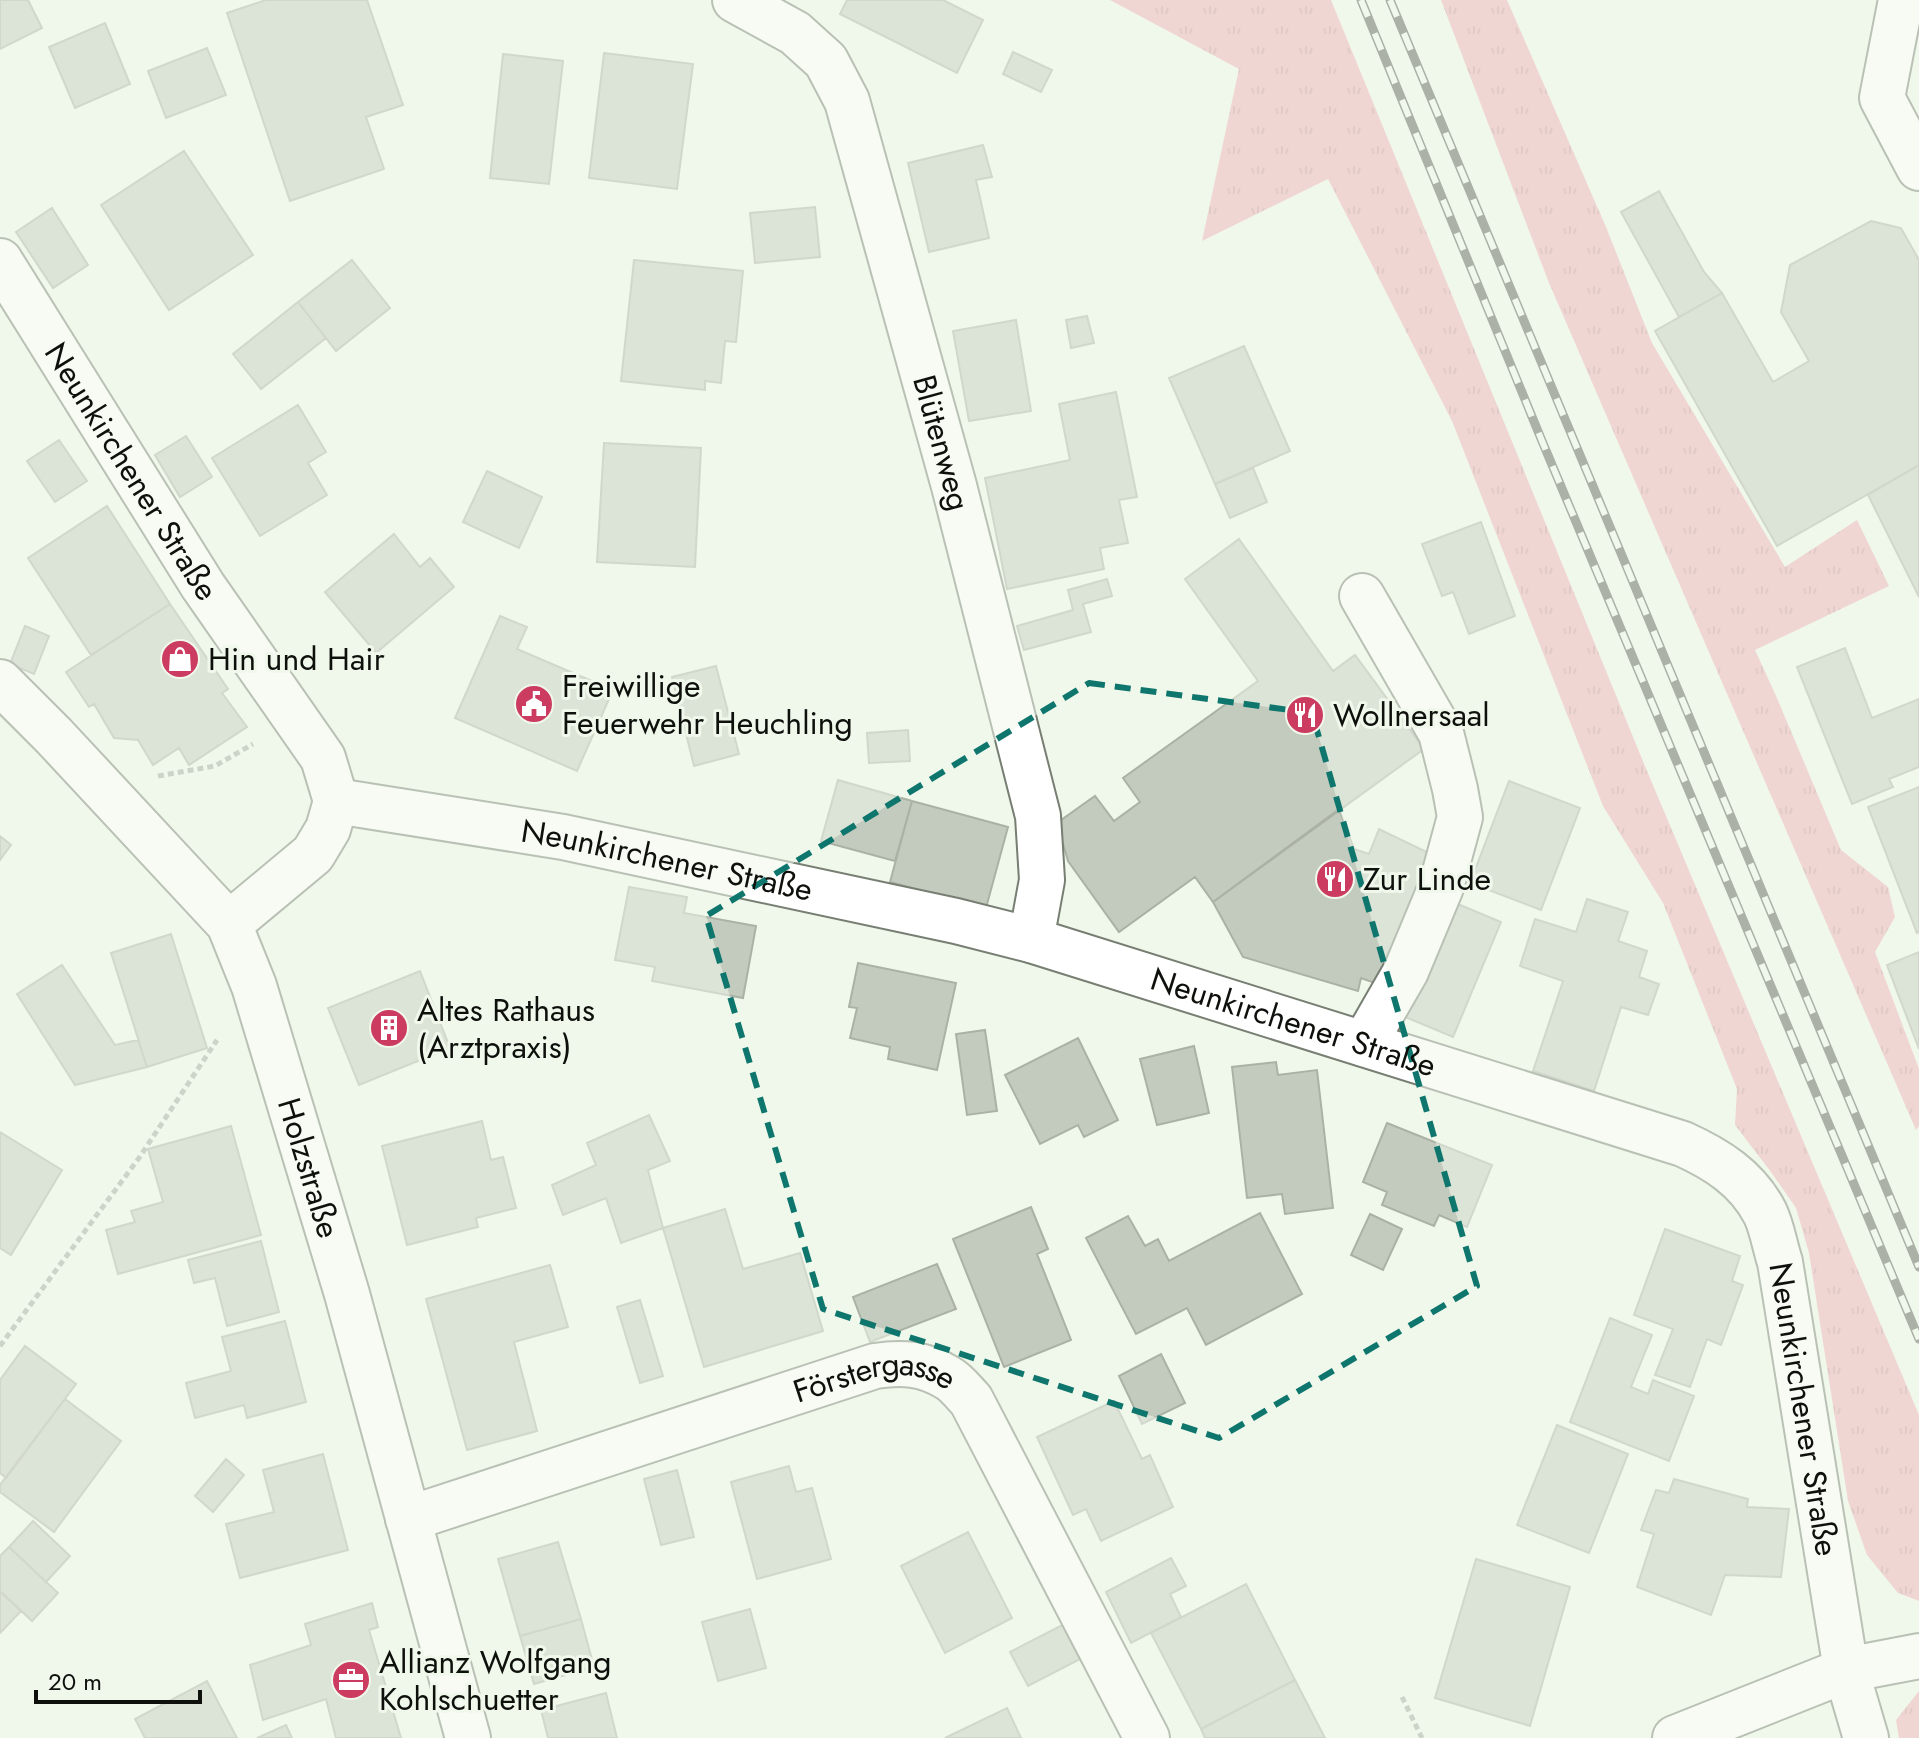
<svg xmlns="http://www.w3.org/2000/svg" width="1919" height="1738" viewBox="0 0 1919 1738" font-family="Jost,sans-serif">
<style>
.grass{fill:url(#grass-tufts)}
.building{fill:#c3cbbe;stroke:#abb2a5;stroke-width:2}
.lines{fill:none;stroke-linecap:round;stroke-linejoin:round}
.minor-casing{stroke:#777e72;stroke-width:48}
.path{stroke:#a1a79d;stroke-width:5;stroke-dasharray:6 4;stroke-linecap:butt}
.minor{stroke:#fff;stroke-width:44}
.rail-casing{stroke:#575b54;stroke-width:9}
.rail{stroke:#f0f8eb;stroke-width:6;stroke-dasharray:18;stroke-linecap:butt}
.marked{fill:none;stroke:#0f766e;stroke-width:6;stroke-dasharray:16 10;stroke-linejoin:round}
.labels{text-anchor:middle;stroke-width:6;stroke-linejoin:round;paint-order:stroke}
.street-label{font-size:32px;fill:#0e100c;stroke:#f0f8eb}
.poi-label{font-size:32px;fill:#0e100c;stroke:#f0f8eb;text-anchor:start}
</style>
<defs>
<pattern id="grass-tufts" width="24" height="20" patternUnits="userSpaceOnUse" patternTransform="scale(2)"><rect width="24" height="20" fill="#efadb6"/><path d="M3 7l-1-3M5 7V3M7 7l1-3M15 17l-1-3M17 17v-4M19 17l1-3" fill="none" stroke="#cc949b"/></pattern>
</defs>
<rect width="100%" height="100%" fill="#f0f8eb"/>
<!-- grass -->
<path class="grass" d="M 1110,0 L 1331,0 L 1647,771 L 1919,1415 L 1919,1601 L 1898,1593 L 1867,1555 L 1848,1501 L 1809,1253 L 1796,1208 L 1771,1172 L 1735,1125 L 1737,1089 L 1663,903 L 1603,806 L 1452,421 L 1328,179 L 1202,241 L 1239,69 Z
M 1441,0 L 1507,0 L 1606,227 L 1652,343 L 1785,567 L 1857,520 L 1889,586 L 1755,650 L 1777,698 L 1841,850 L 1888,887 L 1895,917 L 1875,952 L 1919,1069 L 1919,1126 L 1916,1130 L 1549,283 Z
M 1919,1691 L 1919,1738 L 1899,1738 L 1896,1720 Z"/>
<!-- building -->
<path class="building" d="M 0,0 L 28,0 L 42,28 L 0,49 Z
M 266,0 L 367,0 L 403,105 L 366,117 L 384,169 L 290,201 L 227,13 Z
M 847,0 L 943,0 L 983,20 L 957,73 L 840,14 Z
M 105,23 L 130,84 L 75,108 L 49,47 Z
M 207,48 L 226,95 L 166,118 L 148,71 Z
M 1013,52 L 1052,70 L 1041,92 L 1003,74 Z
M 604,53 L 693,64 L 677,189 L 589,178 Z
M 503,54 L 563,61 L 549,184 L 490,178 Z
M 983,145 L 992,177 L 976,180 L 989,238 L 929,252 L 908,163 Z
M 184,151 L 253,255 L 169,310 L 101,205 Z
M 1659,191 L 1704,272 L 1722,293 L 1679,317 L 1621,212 Z
M 815,207 L 820,257 L 755,263 L 750,213 Z
M 52,208 L 88,265 L 53,288 L 16,232 Z
M 1871,221 L 1901,228 L 1919,260 L 1919,465 L 1777,546 L 1655,331 L 1722,293 L 1773,382 L 1809,361 L 1781,312 L 1790,265 Z
M 352,260 L 390,308 L 336,351 L 298,302 Z
M 634,260 L 743,271 L 736,342 L 725,341 L 721,383 L 705,381 L 705,390 L 621,381 Z
M 298,302 L 326,338 L 261,389 L 233,354 Z
M 1087,316 L 1094,343 L 1071,348 L 1066,320 Z
M 1016,320 L 1031,411 L 969,421 L 953,331 Z
M 1244,346 L 1290,451 L 1215,484 L 1169,378 Z
M 1116,392 L 1137,497 L 1119,500 L 1128,543 L 1100,548 L 1104,569 L 1007,589 L 985,478 L 1070,460 L 1059,404 Z
M 298,405 L 326,452 L 308,463 L 327,495 L 260,536 L 212,458 Z
M 186,436 L 212,477 L 180,497 L 155,455 Z
M 59,440 L 87,481 L 55,502 L 27,461 Z
M 604,443 L 701,448 L 695,567 L 597,562 Z
M 1919,465 L 1919,597 L 1868,495 Z
M 1253,468 L 1267,502 L 1230,518 L 1215,484 Z
M 487,471 L 542,497 L 519,548 L 463,522 Z
M 107,506 L 170,604 L 91,655 L 28,558 Z
M 1481,522 L 1515,616 L 1469,634 L 1453,592 L 1442,596 L 1422,544 Z
M 394,534 L 420,567 L 430,558 L 454,587 L 376,653 L 325,592 Z
M 1239,539 L 1333,671 L 1355,655 L 1424,749 L 1213,902 L 1195,877 L 1119,932 L 1068,861 L 1057,823 L 1095,796 L 1114,821 L 1140,802 L 1123,778 L 1258,681 L 1185,579 Z
M 1107,579 L 1112,596 L 1083,604 L 1091,632 L 1024,650 L 1017,626 L 1073,610 L 1068,590 Z
M 170,604 L 228,689 L 222,693 L 247,727 L 189,765 L 179,748 L 153,765 L 138,740 L 114,738 L 94,704 L 89,707 L 66,672 Z
M 500,616 L 527,627 L 517,649 L 613,690 L 577,771 L 455,718 Z
M 25,626 L 49,636 L 34,674 L 10,664 Z
M 1845,648 L 1872,718 L 1919,699 L 1919,767 L 1889,779 L 1893,787 L 1852,804 L 1797,667 Z
M 716,666 L 739,754 L 694,766 L 672,677 Z
M 908,730 L 910,761 L 869,763 L 867,733 Z
M 838,780 L 912,801 L 895,861 L 821,841 Z
M 1509,781 L 1580,808 L 1541,910 L 1470,883 Z
M 1919,787 L 1919,932 L 1917,933 L 1868,807 Z
M 912,801 L 1008,827 L 986,908 L 890,882 Z
M 1339,809 L 1354,849 L 1369,854 L 1379,829 L 1433,855 L 1386,987 L 1361,978 L 1358,991 L 1243,957 L 1213,902 Z
M 0,836 L 11,845 L 0,860 Z
M 629,887 L 687,897 L 684,913 L 756,926 L 743,998 L 652,981 L 655,967 L 615,960 Z
M 1587,899 L 1628,912 L 1618,941 L 1647,951 L 1639,977 L 1659,984 L 1648,1015 L 1621,1007 L 1594,1091 L 1533,1071 L 1563,981 L 1520,966 L 1535,919 L 1576,932 Z
M 1453,902 L 1501,922 L 1453,1037 L 1405,1017 Z
M 171,934 L 207,1048 L 147,1067 L 111,953 Z
M 1919,952 L 1919,1049 L 1887,965 Z
M 858,963 L 956,983 L 937,1070 L 888,1059 L 890,1047 L 850,1038 L 857,1008 L 849,1007 Z
M 62,965 L 115,1045 L 138,1040 L 147,1067 L 75,1085 L 17,994 Z
M 420,971 L 450,1048 L 359,1085 L 328,1008 Z
M 985,1030 L 997,1111 L 967,1115 L 956,1034 Z
M 1078,1038 L 1118,1120 L 1084,1137 L 1078,1125 L 1040,1144 L 1005,1075 Z
M 1194,1046 L 1209,1113 L 1157,1125 L 1140,1059 Z
M 1276,1062 L 1278,1075 L 1317,1070 L 1333,1208 L 1285,1214 L 1282,1194 L 1247,1198 L 1232,1067 Z
M 649,1115 L 670,1161 L 648,1170 L 663,1228 L 621,1243 L 606,1198 L 563,1215 L 552,1185 L 596,1165 L 587,1143 Z
M 482,1121 L 491,1160 L 503,1157 L 516,1208 L 476,1218 L 478,1227 L 407,1245 L 382,1146 Z
M 1387,1123 L 1492,1165 L 1467,1227 L 1439,1215 L 1434,1226 L 1382,1205 L 1387,1192 L 1363,1182 Z
M 231,1126 L 261,1235 L 118,1274 L 106,1230 L 135,1222 L 131,1211 L 163,1202 L 148,1149 Z
M 0,1132 L 62,1170 L 11,1255 L 0,1248 Z
M 1031,1207 L 1048,1249 L 1037,1254 L 1071,1340 L 1004,1367 L 953,1239 Z
M 725,1209 L 743,1269 L 800,1253 L 823,1331 L 704,1367 L 663,1228 Z
M 1260,1213 L 1302,1294 L 1206,1345 L 1187,1308 L 1136,1334 L 1086,1238 L 1128,1216 L 1145,1246 L 1158,1239 L 1169,1261 Z
M 1370,1214 L 1402,1229 L 1383,1270 L 1351,1255 Z
M 1665,1229 L 1740,1256 L 1732,1281 L 1743,1285 L 1721,1345 L 1707,1339 L 1690,1387 L 1655,1375 L 1673,1329 L 1634,1315 Z
M 261,1241 L 279,1312 L 227,1326 L 215,1278 L 194,1283 L 188,1260 Z
M 937,1264 L 956,1309 L 870,1342 L 853,1297 Z
M 550,1265 L 568,1327 L 514,1342 L 537,1431 L 467,1450 L 426,1299 Z
M 640,1300 L 663,1376 L 640,1383 L 617,1307 Z
M 1610,1318 L 1652,1335 L 1631,1387 L 1648,1394 L 1653,1380 L 1694,1396 L 1669,1461 L 1570,1422 Z
M 285,1321 L 306,1402 L 247,1418 L 244,1405 L 195,1418 L 186,1383 L 231,1371 L 222,1337 Z
M 25,1346 L 76,1384 L 6,1478 L 0,1473 L 0,1380 Z
M 1161,1354 L 1185,1403 L 1142,1424 L 1119,1376 Z
M 65,1399 L 121,1441 L 54,1532 L 0,1492 L 0,1485 Z
M 1114,1401 L 1142,1459 L 1150,1455 L 1173,1507 L 1101,1541 L 1086,1509 L 1073,1515 L 1037,1437 Z
M 1557,1425 L 1628,1454 L 1589,1553 L 1517,1525 Z
M 323,1454 L 348,1550 L 240,1578 L 226,1524 L 274,1512 L 263,1470 Z
M 226,1459 L 244,1475 L 213,1512 L 195,1496 Z
M 789,1466 L 796,1492 L 812,1488 L 831,1559 L 757,1579 L 731,1482 Z
M 677,1470 L 694,1537 L 661,1545 L 644,1479 Z
M 1674,1479 L 1748,1499 L 1747,1507 L 1789,1509 L 1781,1577 L 1725,1575 L 1711,1615 L 1637,1587 L 1654,1534 L 1641,1530 L 1656,1490 L 1669,1493 Z
M 33,1521 L 70,1556 L 46,1582 L 9,1547 Z
M 968,1532 L 1012,1618 L 945,1653 L 901,1566 Z
M 558,1542 L 581,1619 L 520,1636 L 498,1559 Z
M 9,1547 L 58,1593 L 32,1621 L 0,1591 L 0,1556 Z
M 1171,1558 L 1186,1586 L 1170,1594 L 1181,1617 L 1131,1643 L 1106,1592 Z
M 1476,1559 L 1570,1587 L 1530,1726 L 1435,1698 Z
M 1246,1584 L 1295,1680 L 1201,1729 L 1151,1633 Z
M 0,1591 L 21,1611 L 0,1633 Z
M 372,1603 L 378,1627 L 369,1630 L 401,1738 L 336,1738 L 326,1699 L 263,1720 L 250,1665 L 311,1645 L 305,1624 Z
M 750,1609 L 766,1668 L 718,1681 L 702,1622 Z
M 581,1619 L 594,1667 L 534,1684 L 520,1636 Z
M 1066,1623 L 1084,1657 L 1028,1686 L 1010,1652 Z
M 1295,1680 L 1325,1738 L 1205,1738 L 1201,1729 Z
M 207,1681 L 237,1738 L 145,1738 L 135,1719 Z
M 606,1693 L 617,1738 L 548,1738 L 541,1710 Z
M 1007,1708 L 1021,1738 L 945,1738 Z
M 286,1725 L 292,1738 L 257,1738 Z"/>
<g class="lines">
<defs>
<g id="minor">
<path id="s1" d="M 735,0 L 795,33 L 826,61 L 847,101 L 954,486 L 1038,816 L 1042,880 L 1031,940"/>
<path d="M 1901,0 L 1882,98 L 1919,168"/>
<path id="s2" d="M 0,261 L 203,586 L 323,758 L 336,801 L 328,829 L 313,854 L 229,924"/>
<path d="M 1362,596 L 1441,733 L 1455,789 L 1460,817 L 1441,887 L 1406,971 L 1364,1044"/>
<path id="s3" d="M 0,682 L 54,736 L 229,924 L 254,986 L 347,1294 L 468,1738"/>
<path id="s4" d="M 336,801 L 563,837 L 956,921 L 1031,940 L 1683,1144 C 1716,1159 1747,1178 1765,1213 C 1772,1227 1775,1247 1780,1262 L 1846,1670 L 1866,1738"/>
<path id="s5" d="M 408,1519 L 875,1366 C 902,1362 924,1363 948,1378 C 957,1383 964,1393 971,1400 L 1147,1738"/>
<path d="M 1675,1738 L 1846,1670 L 1919,1656"/>
</g>
</defs>
<!-- minor casing -->
<use href="#minor" class="minor-casing"/>
<!-- path -->
<path class="path" d="M 158,776 L 215,766 L 253,744
M 0,1346 L 139,1158 L 217,1040
M 1402,1697 L 1422,1738"/>
<!-- minor -->
<use href="#minor" class="minor"/>
<defs>
<path id="rail" d="M 1361,0 L 1542,441 L 1919,1339
M 1390,0 L 1919,1267"/>
</defs>
<!-- rail casing -->
<use href="#rail" class="rail-casing"/>
<!-- rail -->
<use href="#rail" class="rail"/>
</g>
<!-- marked area -->
<path d="M0 0H1919V1738H0ZM 1089,683 L 1312,713 L 1477,1286 L 1219,1438 L 823,1309 L 706,916 Z" fill="#f0f8eb" fill-opacity=".55" fill-rule="evenodd"/>
<path class="marked" d="M 1089,683 L 1312,713 L 1477,1286 L 1219,1438 L 823,1309 L 706,916 Z"/>
<!-- icons -->
<defs>
<symbol id="shop-disc" viewBox="-11 -11 22 22"><circle r="9.5" fill="#cb3c60" stroke="#f0f8eb"/><path d="M-5-2.5h2.3a2.7 3.5 0 0 1 5.4 0H5L5.5 6h-11ZM-1.5-2.5h3a1.5 2.3 0 0 0-3 0Z" fill="#fff"/></symbol>
<symbol id="civic-disc" viewBox="-11 -11 22 22"><circle r="9.5" fill="#cb3c60" stroke="#f0f8eb"/><path d="M-.6-6.5H3V-4.5H.6V-3L4-1V1h2V6H-6V1h2V-1L-.6-3ZM-1.2 2.5V6h2.4V2.5Z" fill="#fff"/></symbol>
<symbol id="restaurant-disc" viewBox="-11 -11 22 22"><circle r="9.5" fill="#cb3c60" stroke="#f0f8eb"/><path d="M-5-6h1v4h1v-4h1v4h1v-4h1v5L-1.5 .5V6h-2V.5L-5-1ZM5-6V6H3V1.5H1.5Q1.5-4 5-6Z" fill="#fff"/></symbol>
<symbol id="building-disc" viewBox="-11 -11 22 22"><circle r="9.5" fill="#cb3c60" stroke="#f0f8eb"/><path d="M-4-6H4V6H1V3H-1V6H-4ZM-2.5-4.3h1.7v1.8h-1.7ZM.8-4.3h1.7v1.8H.8ZM-2.5-1h1.7V.8h-1.7ZM.8-1h1.7V.8H.8Z" fill="#fff"/></symbol>
<symbol id="office-disc" viewBox="-11 -11 22 22"><circle r="9.5" fill="#cb3c60" stroke="#f0f8eb"/><path d="M-6-3h4V-5.5h4V-3h4V5H-6ZM-1-4.5V-3h2v-1.5ZM-6 0V1H6V0Z" fill="#fff"/></symbol>
</defs>
<g fill-rule="evenodd">
<use href="#shop-disc" x="158" y="637" width="44" height="44"/>
<use href="#civic-disc" x="512" y="682" width="44" height="44"/>
<use href="#restaurant-disc" x="1283" y="693" width="44" height="44"/>
<use href="#restaurant-disc" x="1313" y="857" width="44" height="44"/>
<use href="#building-disc" x="367" y="1006" width="44" height="44"/>
<use href="#office-disc" x="329" y="1658" width="44" height="44"/>
</g>
<g class="labels">
<!-- street labels -->
<g class="street-label">
<text dy="11" stroke="none"><textPath href="#s1" startOffset="510">Blütenweg</textPath></text>
<text dy="11" stroke="none"><textPath href="#s2" startOffset="248">Neunkirchener Straße</textPath></text>
<text dy="11" stroke="none"><textPath href="#s4" startOffset="336">Neunkirchener Straße</textPath></text>
<text dy="11" stroke="none"><textPath href="#s4" startOffset="984">Neunkirchener Straße</textPath></text>
<text dy="11" stroke="none"><textPath href="#s3" startOffset="590">Holzstraße</textPath></text>
<text dy="11" stroke="none"><textPath href="#s5" startOffset="490">Förstergasse</textPath></text>
<text dy="11" stroke="none"><textPath href="#s4" startOffset="1702">Neunkirchener Straße</textPath></text>
</g>
<!-- poi labels -->
<g class="poi-label">
<text x="208" y="670">Hin und Hair</text>
<text x="562" y="697">Freiwillige<tspan x="562" dy="37">Feuerwehr Heuchling</tspan></text>
<text x="1333" y="726">Wollnersaal</text>
<text x="1363" y="890">Zur Linde</text>
<text x="417" y="1021">Altes Rathaus<tspan x="417" dy="37">(Arztpraxis)</tspan></text>
<text x="379" y="1673">Allianz Wolfgang<tspan x="379" dy="37">Kohlschuetter</tspan></text>
</g>
</g>
<!-- scale -->
<path d="M36 1690v12h164v-12" fill="none" stroke="#0e100c" stroke-width="4"/>
<text x="48" y="1690" font-size="24" fill="#0e100c" stroke="#f0f8eb" stroke-width="6" paint-order="stroke">20 m</text>
</svg>
